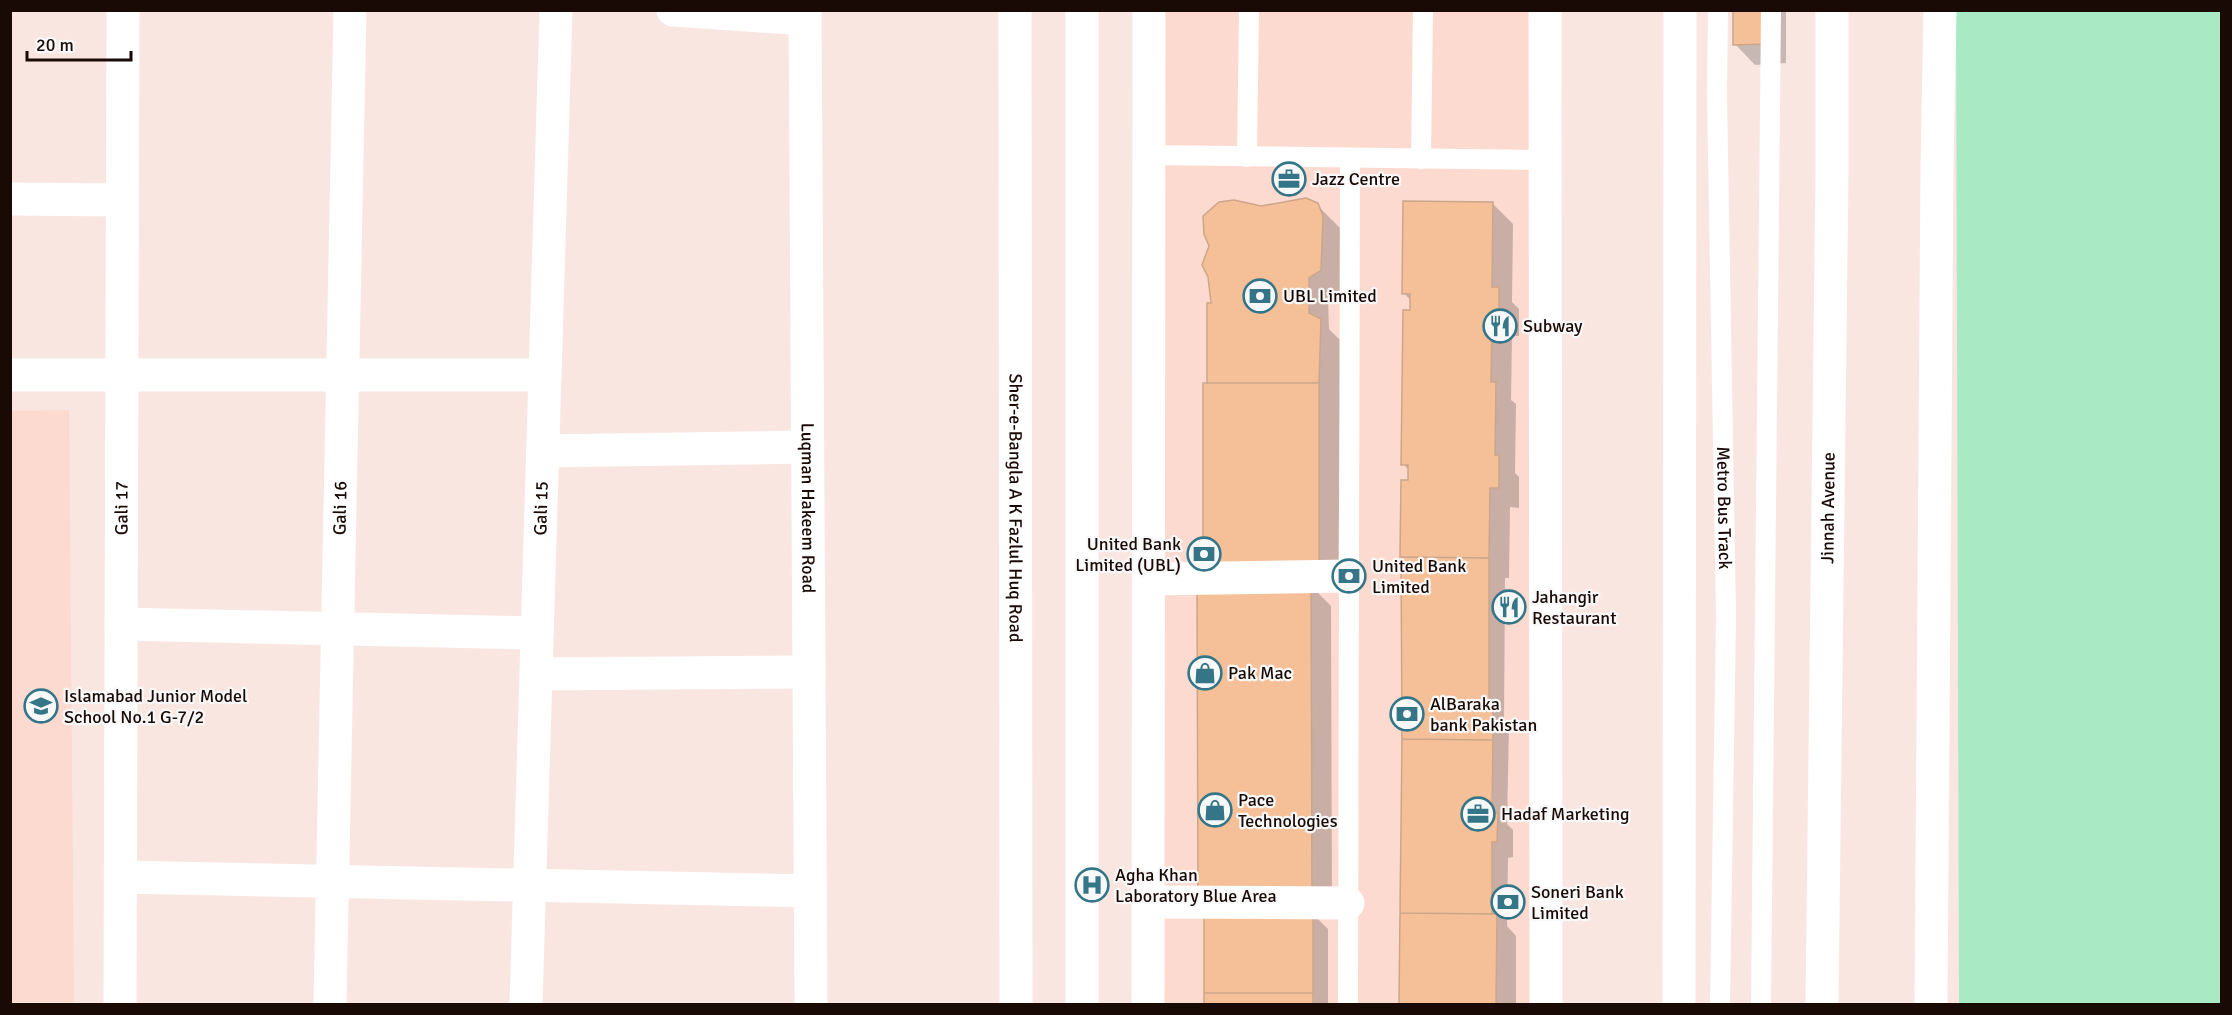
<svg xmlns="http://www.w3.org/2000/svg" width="2232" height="1015" viewBox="0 0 2232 1015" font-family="Signika,sans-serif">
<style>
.built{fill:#fcdacf}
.green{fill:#a9eac4}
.shadow{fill:#0003}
.building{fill:#f5c098;stroke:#cba68a;stroke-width:1.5}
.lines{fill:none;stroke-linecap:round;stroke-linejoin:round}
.lane{stroke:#fff;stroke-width:20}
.street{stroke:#fff;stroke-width:33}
.secondary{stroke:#fff;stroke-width:33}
.primary{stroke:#fff;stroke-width:33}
.labels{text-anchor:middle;stroke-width:4.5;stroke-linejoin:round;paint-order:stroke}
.poi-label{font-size:18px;fill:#1a0a06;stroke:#f8f8f8;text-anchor:start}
.street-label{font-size:18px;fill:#1a0a06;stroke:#f8f8f8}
</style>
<rect width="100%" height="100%" fill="#fae6e0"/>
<!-- built -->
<path class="built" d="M 1149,11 L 1545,11 L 1546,1004 L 1148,1004 Z
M 69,410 L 74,1002 L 11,1002 L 11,411 Z"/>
<!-- green -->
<path class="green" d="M 1956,11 L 2221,11 L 2221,1004 L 1959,1004 Z"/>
<!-- shadow -->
<path class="shadow" d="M 1735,10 L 1786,10 L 1786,63 L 1755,65 L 1735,44 Z
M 1305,200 L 1320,208 L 1341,229 L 1341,290 L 1328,299 L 1329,329 L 1341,341 L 1338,588 L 1313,588 L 1331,606 L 1332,915 L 1314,915 L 1328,929 L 1328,1004 L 1206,1004 L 1205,914 L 1221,586 L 1211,242 L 1203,224 L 1205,217 L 1219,203 L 1261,208 Z
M 1493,204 L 1513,224 L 1512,302 L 1519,309 L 1519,336 L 1512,336 L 1511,400 L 1516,404 L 1515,473 L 1519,477 L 1519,508 L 1510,507 L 1509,578 L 1505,578 L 1504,721 L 1509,726 L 1507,824 L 1513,830 L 1513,857 L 1508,858 L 1507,926 L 1516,936 L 1516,1004 L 1401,1004 L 1402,557 L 1410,482 L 1410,471 L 1403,464 L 1412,312 L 1412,302 L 1404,293 Z
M 10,477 L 12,478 L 10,582 Z"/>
<!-- building -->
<path class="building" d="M 1733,10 L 1767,10 L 1767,44 L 1733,45 Z
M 1306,198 L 1318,203 L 1323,216 L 1321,270 L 1309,278 L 1309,313 L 1321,319 L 1319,383 L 1207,383 L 1207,303 L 1211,303 L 1208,277 L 1202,265 L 1209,246 L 1204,234 L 1203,216 L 1219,202 L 1234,200 L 1261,206 Z
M 1403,201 L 1493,202 L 1492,287 L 1499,287 L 1499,316 L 1492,316 L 1491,382 L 1496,382 L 1495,455 L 1499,455 L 1499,488 L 1490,488 L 1489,558 L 1400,557 L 1401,480 L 1408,480 L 1408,465 L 1401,465 L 1403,310 L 1410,310 L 1410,294 L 1402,294 Z
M 1203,383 L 1319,383 L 1319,568 L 1203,570 Z
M 1401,557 L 1489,558 L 1489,705 L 1493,708 L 1493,740 L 1402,739 Z
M 1311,584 L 1312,895 L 1198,896 L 1197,585 Z
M 1402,739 L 1493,740 L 1492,812 L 1498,813 L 1497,842 L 1492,842 L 1492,914 L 1400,913 Z
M 1313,912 L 1313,993 L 1204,993 L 1204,913 Z
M 1400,913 L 1497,914 L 1496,1004 L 1399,1004 Z
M 1204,993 L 1313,993 L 1313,1004 L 1204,1004 Z"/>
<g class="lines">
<!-- lane -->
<g class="lane">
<path id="s1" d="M 1718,10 L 1717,96 L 1726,617 L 1720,1004"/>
<path d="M 1149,155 L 1545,160"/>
<path d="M 1247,157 L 1249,10"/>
<path d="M 1421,159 L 1423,10"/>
<path d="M 1348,1004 L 1350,158"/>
<path d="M 1761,1004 L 1771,10"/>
</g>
<!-- street -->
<g class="street">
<path d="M 673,10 L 805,19"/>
<path d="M 1545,10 L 1546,1004"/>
<path d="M 10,199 L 122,200"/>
<path d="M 10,375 L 545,375"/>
<path d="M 543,451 L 807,447"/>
<path d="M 1149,579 L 1349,576"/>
<path d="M 121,624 L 537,633"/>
<path d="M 536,674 L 807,672"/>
<path d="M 121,877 L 810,891"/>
<path d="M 1148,902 L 1348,903"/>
<path id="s2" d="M 120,1004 L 123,10"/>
<path id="s3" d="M 330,1004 L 350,10"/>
<path id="s4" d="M 526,1004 L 556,10"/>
<path d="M 1148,1004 L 1149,10"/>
<path d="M 1931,1004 L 1937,166 L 1940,10"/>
</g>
<!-- secondary -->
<g class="secondary">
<path id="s5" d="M 805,10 L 811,1004"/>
<path id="s6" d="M 1015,10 L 1016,1004"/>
<path d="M 1082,10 L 1082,1004"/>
</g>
<!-- primary -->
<g class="primary">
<path d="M 1679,1004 L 1680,10"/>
<path id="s7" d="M 1822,1004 L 1832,170 L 1832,10"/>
</g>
</g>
<!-- icons -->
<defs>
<symbol id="office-ring" viewBox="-11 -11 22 22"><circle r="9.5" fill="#f8f8f8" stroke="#347688" stroke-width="1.5"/><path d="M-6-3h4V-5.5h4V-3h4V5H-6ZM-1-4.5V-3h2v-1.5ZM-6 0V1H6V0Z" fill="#347688"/></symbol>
<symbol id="bank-ring" viewBox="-11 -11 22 22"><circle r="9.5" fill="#f8f8f8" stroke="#347688" stroke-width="1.5"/><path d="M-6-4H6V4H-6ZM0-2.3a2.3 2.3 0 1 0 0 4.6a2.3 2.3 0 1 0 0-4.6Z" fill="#347688"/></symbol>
<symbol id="restaurant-ring" viewBox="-11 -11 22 22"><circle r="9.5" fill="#f8f8f8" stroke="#347688" stroke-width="1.5"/><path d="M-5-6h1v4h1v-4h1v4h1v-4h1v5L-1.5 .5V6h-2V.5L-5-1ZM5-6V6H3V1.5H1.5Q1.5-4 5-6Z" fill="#347688"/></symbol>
<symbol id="shop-ring" viewBox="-11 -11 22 22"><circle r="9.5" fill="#f8f8f8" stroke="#347688" stroke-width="1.5"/><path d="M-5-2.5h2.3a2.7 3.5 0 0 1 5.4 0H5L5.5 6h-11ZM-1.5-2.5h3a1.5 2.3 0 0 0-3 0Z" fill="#347688"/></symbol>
<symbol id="school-ring" viewBox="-11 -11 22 22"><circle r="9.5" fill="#f8f8f8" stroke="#347688" stroke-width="1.5"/><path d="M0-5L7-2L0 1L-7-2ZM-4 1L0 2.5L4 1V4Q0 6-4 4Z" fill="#347688"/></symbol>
<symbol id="hospital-ring" viewBox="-11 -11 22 22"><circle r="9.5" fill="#f8f8f8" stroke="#347688" stroke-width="1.5"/><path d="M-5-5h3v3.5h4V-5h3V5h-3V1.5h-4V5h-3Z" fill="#347688"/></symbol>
</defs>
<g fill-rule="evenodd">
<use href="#office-ring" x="1270" y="160" width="38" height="38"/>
<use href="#bank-ring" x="1241" y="277" width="38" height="38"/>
<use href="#restaurant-ring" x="1481" y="307" width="38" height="38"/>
<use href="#bank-ring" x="1185" y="535" width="38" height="38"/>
<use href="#bank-ring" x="1330" y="557" width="38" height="38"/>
<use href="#restaurant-ring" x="1490" y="588" width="38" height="38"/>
<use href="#shop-ring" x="1186" y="654" width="38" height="38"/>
<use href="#school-ring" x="22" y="687" width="38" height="38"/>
<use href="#bank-ring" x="1388" y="695" width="38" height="38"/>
<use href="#shop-ring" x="1196" y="791" width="38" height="38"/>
<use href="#office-ring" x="1459" y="795" width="38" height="38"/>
<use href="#hospital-ring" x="1073" y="866" width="38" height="38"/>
<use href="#bank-ring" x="1489" y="883" width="38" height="38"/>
</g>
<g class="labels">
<!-- poi labels -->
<g class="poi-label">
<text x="1312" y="185">Jazz Centre</text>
<text x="1283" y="302">UBL Limited</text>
<text x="1523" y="332">Subway</text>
<text x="1181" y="550" text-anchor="end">United Bank<tspan x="1181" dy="21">Limited (UBL)</tspan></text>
<text x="1372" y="572">United Bank<tspan x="1372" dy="21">Limited</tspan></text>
<text x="1532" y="603">Jahangir<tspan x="1532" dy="21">Restaurant</tspan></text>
<text x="1228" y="679">Pak Mac</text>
<text x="64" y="702">Islamabad Junior Model<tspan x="64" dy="21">School No.1 G-7/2</tspan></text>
<text x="1430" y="710">AlBaraka<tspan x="1430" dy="21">bank Pakistan</tspan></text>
<text x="1238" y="806">Pace<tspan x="1238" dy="21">Technologies</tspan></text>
<text x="1501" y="820">Hadaf Marketing</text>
<text x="1115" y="881">Agha Khan<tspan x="1115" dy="21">Laboratory Blue Area</tspan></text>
<text x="1531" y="898">Soneri Bank<tspan x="1531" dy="21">Limited</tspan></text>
</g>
<!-- street labels -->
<g class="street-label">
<text dy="6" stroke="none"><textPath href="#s2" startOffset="496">Gali 17</textPath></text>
<text dy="6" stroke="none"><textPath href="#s1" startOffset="498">Metro Bus Track</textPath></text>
<text dy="6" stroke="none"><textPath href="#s3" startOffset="496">Gali 16</textPath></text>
<text dy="6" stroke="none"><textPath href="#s4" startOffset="496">Gali 15</textPath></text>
<text dy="6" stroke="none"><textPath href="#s5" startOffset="498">Luqman Hakeem Road</textPath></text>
<text dy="6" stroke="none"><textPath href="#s6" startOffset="498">Sher-e-Bangla A K Fazlul Huq Road</textPath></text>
<text dy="6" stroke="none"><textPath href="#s7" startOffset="496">Jinnah Avenue</textPath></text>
</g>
</g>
<!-- border -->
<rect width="2232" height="1015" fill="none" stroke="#1a0a06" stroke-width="24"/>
<!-- scale -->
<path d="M27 51v9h104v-9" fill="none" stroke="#1a0a06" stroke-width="3"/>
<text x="36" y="51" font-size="18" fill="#1a0a06" stroke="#f8f8f8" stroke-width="4.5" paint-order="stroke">20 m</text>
</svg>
